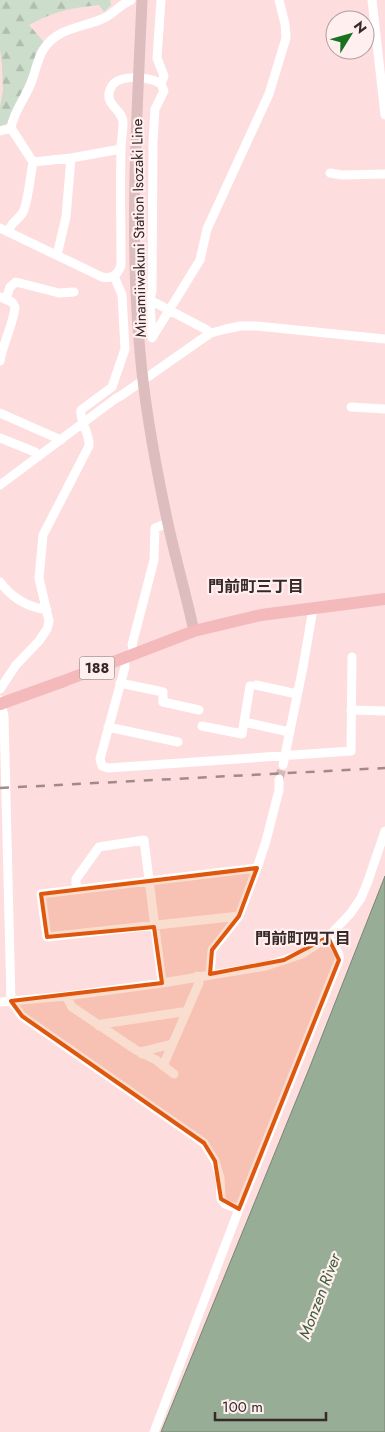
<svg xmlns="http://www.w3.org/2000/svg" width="385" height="1432" viewBox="0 0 385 1432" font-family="Jost,'Noto Sans JP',sans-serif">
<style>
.forest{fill:url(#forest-firs)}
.water{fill:#97ad96;stroke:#7a8575}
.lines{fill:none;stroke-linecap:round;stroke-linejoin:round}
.minor-tunnel{stroke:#d5b9ba;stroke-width:9;stroke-dasharray:9 4.5;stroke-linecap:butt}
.minor{stroke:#fff;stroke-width:9}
.major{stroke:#debdbe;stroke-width:11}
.highway{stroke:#f3b9bb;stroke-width:12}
.rail{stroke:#a28a8b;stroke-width:2.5;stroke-dasharray:9 9;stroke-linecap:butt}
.marked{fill:#df570d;fill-opacity:0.2;stroke:#df570d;stroke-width:4;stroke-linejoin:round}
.labels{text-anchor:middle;stroke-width:4.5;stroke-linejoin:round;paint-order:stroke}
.shield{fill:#ffefef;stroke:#736464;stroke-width:1}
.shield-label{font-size:14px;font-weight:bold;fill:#372829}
.street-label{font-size:15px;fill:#372829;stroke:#ffefef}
.neighbourhood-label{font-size:16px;font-weight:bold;fill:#372829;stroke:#ffefef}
.water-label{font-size:16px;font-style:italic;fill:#3a5d39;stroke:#ffefef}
</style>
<defs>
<pattern id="forest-firs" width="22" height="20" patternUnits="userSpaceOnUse" patternTransform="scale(1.25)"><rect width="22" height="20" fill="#ccddcb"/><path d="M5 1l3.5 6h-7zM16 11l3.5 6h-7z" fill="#b0beae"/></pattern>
</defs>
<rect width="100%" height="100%" fill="#fdddde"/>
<!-- forest -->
<path class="forest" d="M 0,0 L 110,0 L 111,5 L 104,12 L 99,5 C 70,8 55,11 29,25 L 44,42 L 22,91 L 10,121 L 0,128 L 0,107 L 3,90 L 2,65 L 0,49 Z"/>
<!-- water -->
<path class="water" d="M 385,876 L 385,1432 L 161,1432 L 309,1069 Z"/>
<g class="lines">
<!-- minor-tunnel -->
<path class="minor-tunnel" d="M 279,779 L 283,765"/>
<!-- minor -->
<path class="minor" d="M 372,0 L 385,115
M 161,84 L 164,76 L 157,58 L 161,0
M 11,128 C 13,114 22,102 28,90 C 35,77 36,61 43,50 C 56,28 81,28 102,19 C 113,15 119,5 131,0
M 0,131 L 11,128 L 33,162 C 30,178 29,195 24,210 C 20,220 12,220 8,232
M 33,162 L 71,158 L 121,149
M 330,173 L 342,175 L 385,174
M 0,228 L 102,277 C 112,279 118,275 121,265 C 121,227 120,188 121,150 C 121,141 123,132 123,123 C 123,109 104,105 110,90 C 115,73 149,76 161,84 L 164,91 L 155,109 L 153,143 L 152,291 L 150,300 L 152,338
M 57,255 L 66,217 L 71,158
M 0,297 L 12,302 L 15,307 C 13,325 3,343 0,361
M 6,299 L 10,287 L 16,282 L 59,293 L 74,292
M 150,300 L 207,330 L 211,333
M 152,338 L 200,260 L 207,229 L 269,94 L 286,38 L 285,24 L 279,0
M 351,407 L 385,409
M 0,413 L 61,440
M 0,438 L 35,452 L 38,457
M 0,485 L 115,399 L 122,395 L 199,341 L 211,333 L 226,329 L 240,326 L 257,326 L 385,339
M 0,582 C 11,597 27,607 47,610
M 134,654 L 132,645 L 154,560 L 155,528 L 168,523
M 124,658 L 125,667 L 100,759 L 102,766 L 108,768 L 351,751 L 352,657
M 120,683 L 163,692 L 163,702 L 199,710
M 256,685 L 297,694
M 0,689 L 16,665 L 39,641 L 47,629 L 49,621 L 39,578 L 43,535 L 89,446 C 90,433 79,421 81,410 L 112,387 L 125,349 L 122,295 L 114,276
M 0,700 L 4,716 L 11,1001 L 22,1016 L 204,1143 L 215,1161 L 220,1178 L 221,1199 L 225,1204 L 239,1209
M 351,710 L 385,711
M 244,722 L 289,732
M 202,726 L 242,734 L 250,686
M 108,727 L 178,742
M 283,765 L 303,667 L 313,609
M 76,890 L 76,879 L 99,847 L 144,840 L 162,983
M 239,916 L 47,937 L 41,894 L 257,868
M 210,974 L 212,950 L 239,916 L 257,868 L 266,841 L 279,790 L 279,779
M 66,996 L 72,1007 L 136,1050 L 156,1060 L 174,1074
M 0,1002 L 66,996 L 162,983 L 266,966 L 302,954 L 328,937 L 350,914 L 361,898 L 368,881 L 385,831
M 99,1026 L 102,1024 L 182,1012 L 185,1014
M 142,1054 L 144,1051 L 172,1044
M 163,1066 L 199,983 L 197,976
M 154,1432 L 239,1209 L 339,960 L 339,954 L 328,937"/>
<!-- major -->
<path class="major" d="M 142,0 C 137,117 129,235 140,352 C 145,410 156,468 168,524 C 176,560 186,595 194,631"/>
<!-- highway -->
<path class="highway" d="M 0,704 L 64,681 L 194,631 L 261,615 L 385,599"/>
<!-- rail -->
<path class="rail" d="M 0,788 L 385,768"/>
</g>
<!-- marked area -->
<path class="marked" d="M 257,868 L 239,916 L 212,950 L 210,974 L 284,960 L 328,937 L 339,960 L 239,1209 L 221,1199 L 215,1161 L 204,1143 L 22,1016 L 11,1001 L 162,983 L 154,927 L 47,937 L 41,894 Z"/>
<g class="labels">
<!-- shield labels -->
<rect class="shield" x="79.5" y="656.5" width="35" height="23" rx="4"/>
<g class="shield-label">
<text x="97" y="673">188</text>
</g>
<!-- street labels -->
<g class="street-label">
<text transform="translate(139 228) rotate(-91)" y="5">Minamiiwakuni Station Isozaki Line</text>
</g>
<!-- neighbourhood labels -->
<g class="neighbourhood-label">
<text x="256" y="592">門前町三丁目</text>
<text x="303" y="944">門前町四丁目</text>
</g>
<!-- water labels -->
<g class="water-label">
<text transform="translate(319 1296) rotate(-69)" y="6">Monzen River</text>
</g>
</g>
<!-- north arrow -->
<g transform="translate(350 35) rotate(53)"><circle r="24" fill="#ffefef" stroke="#af9fa0"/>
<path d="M0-4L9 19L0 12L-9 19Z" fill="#17711e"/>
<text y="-8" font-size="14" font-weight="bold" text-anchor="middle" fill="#372829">N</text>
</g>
<!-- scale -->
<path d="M215 1412v8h111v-8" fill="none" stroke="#372829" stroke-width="2.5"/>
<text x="222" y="1412" font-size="15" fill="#372829" stroke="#ffefef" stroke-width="4" paint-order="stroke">100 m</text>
</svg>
